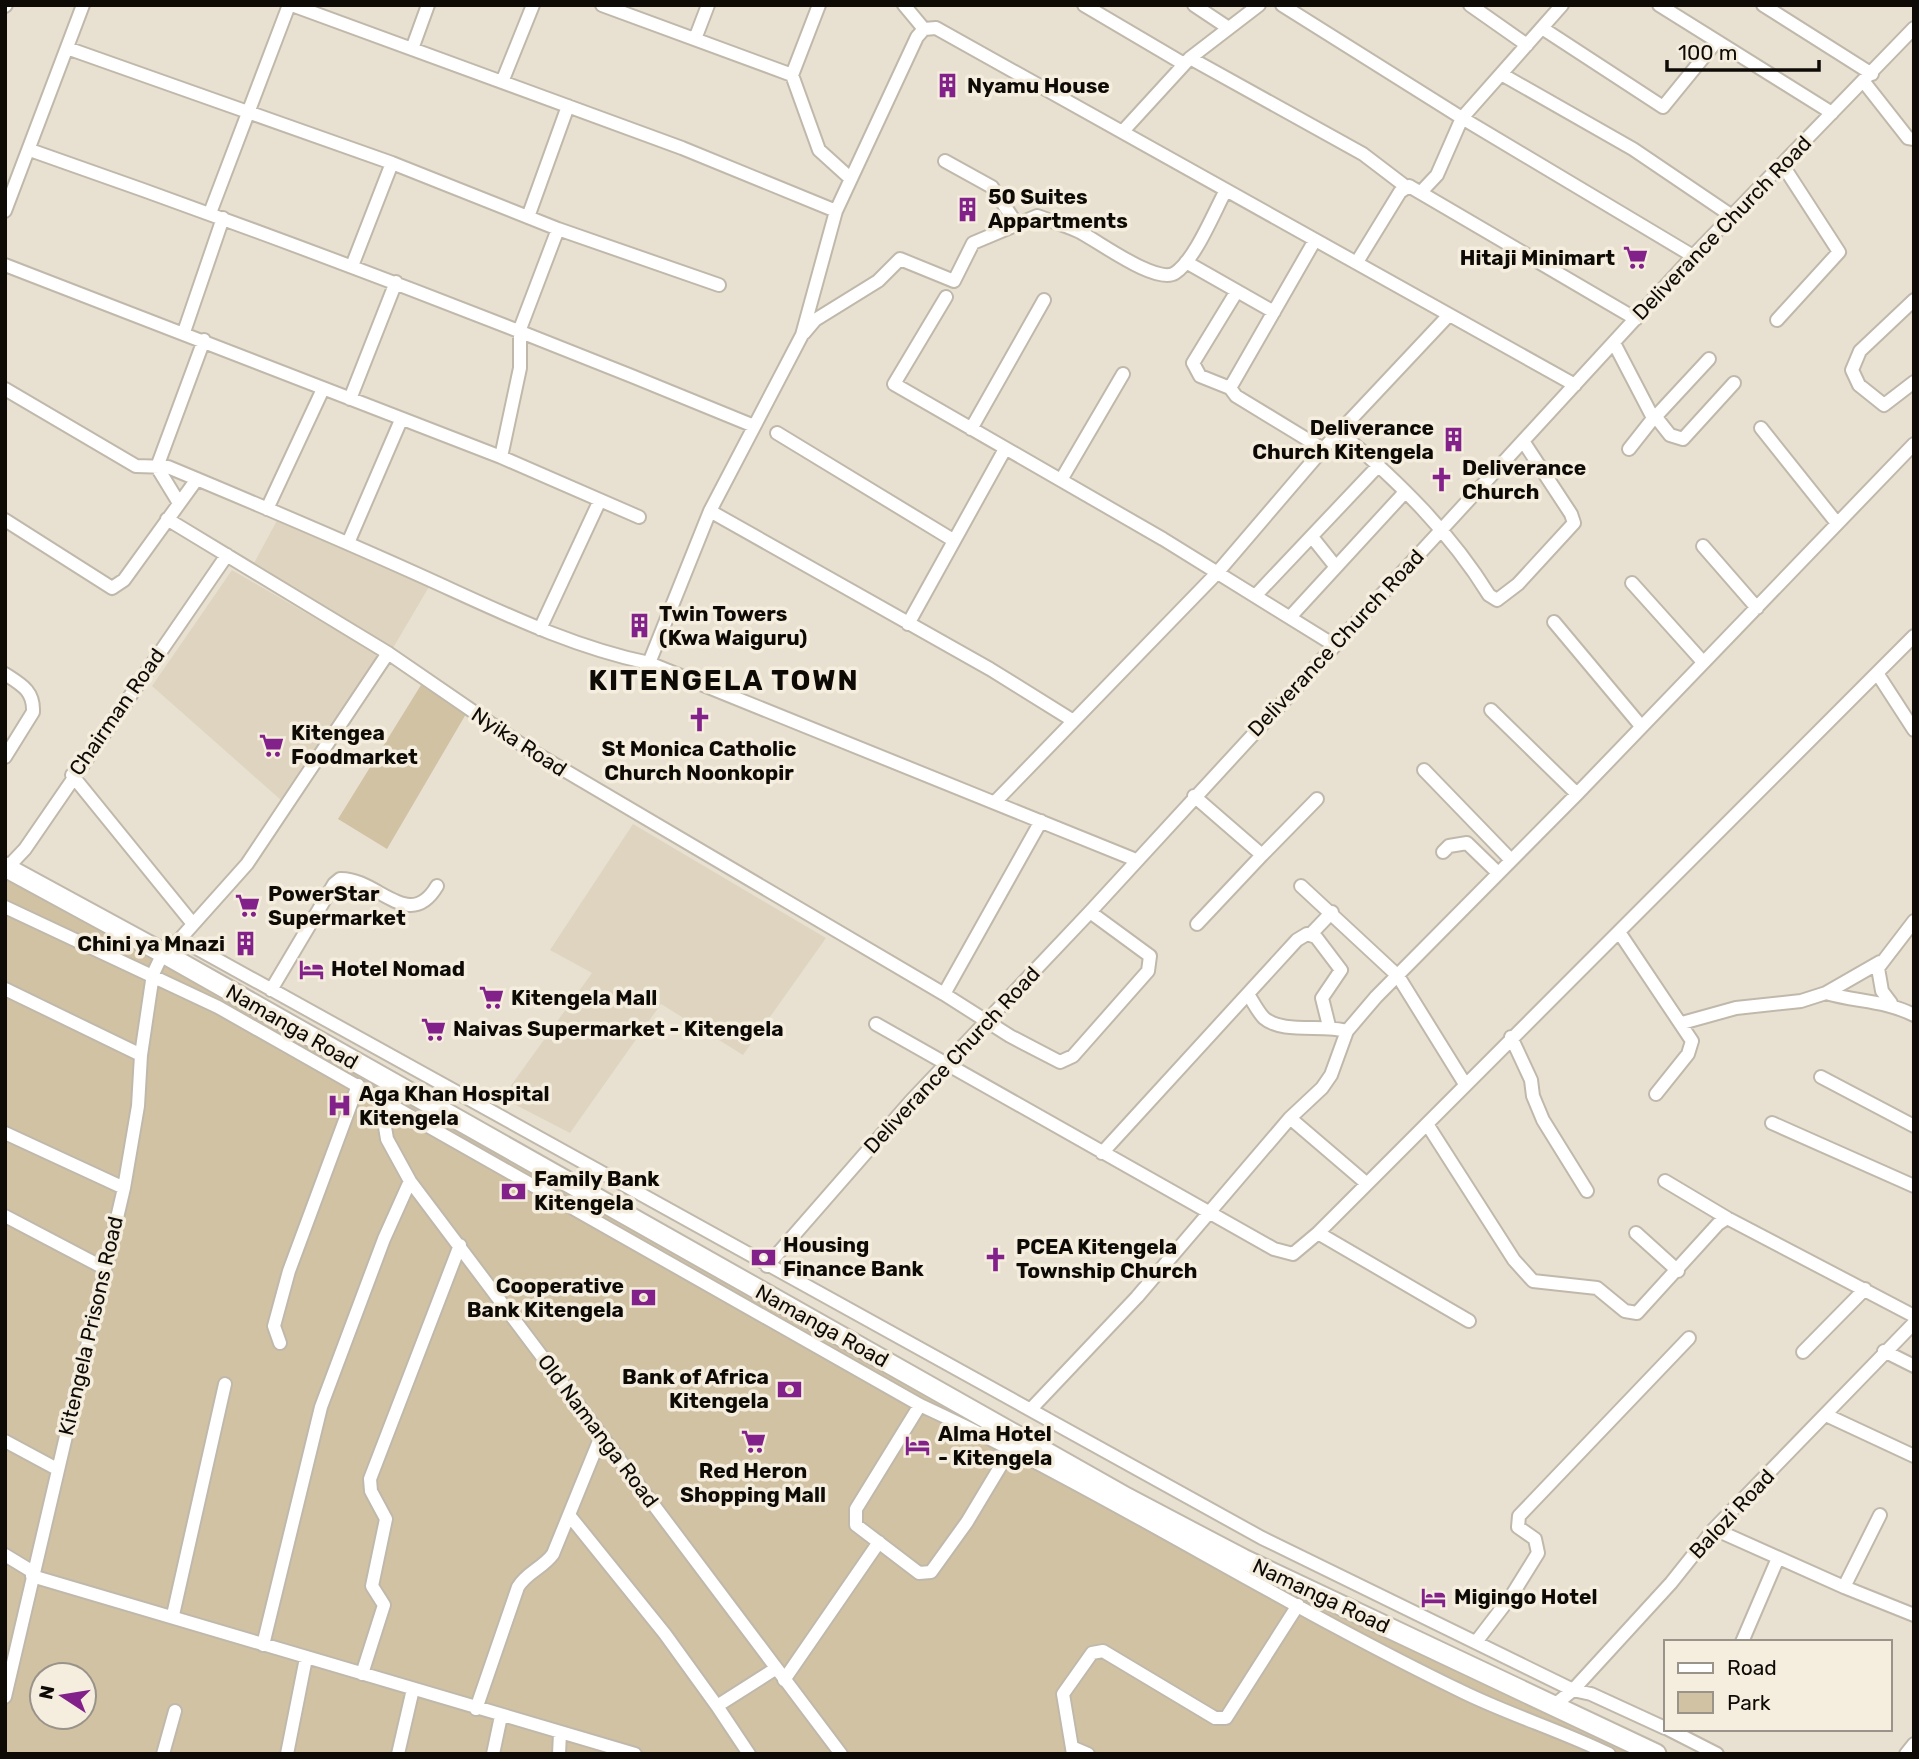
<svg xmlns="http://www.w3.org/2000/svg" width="1919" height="1759" viewBox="0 0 1919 1759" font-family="Rubik,sans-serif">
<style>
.built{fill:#dfd4bf}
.green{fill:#d1c2a4;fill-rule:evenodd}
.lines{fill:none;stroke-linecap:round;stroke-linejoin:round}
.minor-casing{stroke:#c0b9ab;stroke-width:16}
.highway-casing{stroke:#c0b9ab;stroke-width:23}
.minor{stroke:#fff;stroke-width:12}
.highway{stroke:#fff;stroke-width:19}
.labels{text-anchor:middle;stroke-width:7;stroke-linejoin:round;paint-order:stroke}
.poi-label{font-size:21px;font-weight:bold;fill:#0e0b07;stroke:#f5eedf;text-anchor:start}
.street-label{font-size:21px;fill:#0e0b07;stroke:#f5eedf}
.district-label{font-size:28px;font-weight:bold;letter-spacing:2px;fill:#0e0b07;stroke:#f5eedf}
</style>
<rect width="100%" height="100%" fill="#e8e1d2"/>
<!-- built -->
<path class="built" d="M 280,515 L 433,580 L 393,648 L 254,563 Z
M 232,570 L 380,656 L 281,800 L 152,686 Z
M 633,824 L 826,938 L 743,1055 L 661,1004 L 570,1133 L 502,1098 L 592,973 L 550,950 Z"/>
<!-- green -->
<path class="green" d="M 421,685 L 466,714 L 387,849 L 338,819 Z
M 5,867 L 1127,1498 L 1655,1754 L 5,1754 ZM 42,1675 L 84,1675 L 84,1717 L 42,1717 Z"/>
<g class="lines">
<defs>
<path id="minor" d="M 292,5 L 682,148 L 836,211
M 602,5 L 792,75 L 819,150 L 851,179
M 904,5 L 924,29
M 1084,5 L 1184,64
M 1194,5 L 1227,27
M 1282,5 L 1462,118 L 1693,256
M 1470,5 L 1527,45
M 1659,5 L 1832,113
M 1763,5 L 1872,74
M 5,6 L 6,5
M 1542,28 L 1663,107 L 1716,42
M 695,39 L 708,5
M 67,48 L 392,163 L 558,229 L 719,285
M 412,49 L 428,5
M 1190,58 L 1363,154 L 1405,186
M 792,75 L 819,5
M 1503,75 L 1633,149 L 1732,216
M 502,82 L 533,5
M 1864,82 L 1908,138 L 1914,139
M 1124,130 L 1190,58 L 1259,5
M 30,150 C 274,235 515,327 754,426
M 945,161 L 992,187 L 1018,226
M 1421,192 L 1437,175 L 1462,118 L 1562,5
M 5,211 L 83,5
M 210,213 L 289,5
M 528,217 L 568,106
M 1315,240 L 1230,388 L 1236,396 L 1323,449
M 1186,262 L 1274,312
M 1357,262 L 1400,192 L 1409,186 L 1636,319
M 5,265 L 501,457 L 639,517
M 352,266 L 392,163
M 946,297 L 894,384 L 1163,539 L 1334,645
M 1914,300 L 1860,351 L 1852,370 L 1859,385 L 1884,405 L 1914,382
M 1777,320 L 1839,252 L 1782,164
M 184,332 L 223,218
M 804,333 L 815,320 L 878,281 L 900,259 L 954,281 L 973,243 L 1037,216 C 1051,221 1065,225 1078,231 C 1097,240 1156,285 1175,273 C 1195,260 1214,212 1226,190
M 1614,343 L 1652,416 L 1658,414 L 1709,359
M 1230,388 L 1200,376 L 1193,363 L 1237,291
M 5,389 L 136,466 L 168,467 C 252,502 335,537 417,574 C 493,608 567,646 649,663 L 1136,860
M 350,399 L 396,282
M 1761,428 L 1836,522
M 971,429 L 1044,300
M 777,433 L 953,540
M 1341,433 C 1398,481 1450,532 1489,595 L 1497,600 L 1518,584 L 1574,523 L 1571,514 L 1523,441
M 1629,449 L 1655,416 L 1670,435 L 1683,439 L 1734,383
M 501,457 L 520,368 L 520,329 L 558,229
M 1061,480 L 1123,374
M 179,503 L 157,467 L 204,340
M 267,509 L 323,389
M 710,511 L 990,669 L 1072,720
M 167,519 L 388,653 L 525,747 L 944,994 L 1010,1036 L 1060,1062 L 1073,1056 L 1148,971 L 1150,956 L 1090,912
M 5,520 L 112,588 L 124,580 L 197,479
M 1312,537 L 1336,567
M 348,543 L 401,420
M 1703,546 L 1757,608
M 1632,583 L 1703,662
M 1256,595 L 1379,465
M 1291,616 L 1405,492
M 1554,622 L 1641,726
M 908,624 L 1005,449
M 540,629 L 600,500
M 649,663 L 710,511 L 802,335 L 836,211 L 917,37 L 924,29 L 936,28 L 1575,385
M 1877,673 L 1914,730
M 5,674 C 22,685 34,691 33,712 L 5,757
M 1491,710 L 1577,794
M 1424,770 L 1511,860
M 72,775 L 193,924
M 1194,796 L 1262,855 L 1197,924
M 995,802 L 1217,573 L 1323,449 L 1448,316
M 1443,852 L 1449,846 L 1467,843 L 1498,873
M 1262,855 L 1317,799
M 7,868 L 25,849 L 227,555
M 1301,886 L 1398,976 L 1465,1084
M 5,907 L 218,1007 L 920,1405 C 1106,1491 1278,1603 1463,1692 C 1510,1715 1562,1731 1609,1754
M 1619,932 L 1692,1041 L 1688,1054 L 1656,1094
M 1311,934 L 1332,912
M 180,939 L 1262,1538 L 1573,1690 L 1591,1694 L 1665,1728
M 5,989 L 141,1055
M 271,990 L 334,884 L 340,879 C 378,878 409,933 437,886
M 1826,993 C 1857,1002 1884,1000 1914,1015
M 944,994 L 1041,821
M 1248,994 C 1253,1002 1258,1012 1264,1018 C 1282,1034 1323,1024 1347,1031 L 1376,997 L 1577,794 L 1914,444
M 1891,1003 L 1882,991 L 1878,968 L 1914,921
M 1682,1023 L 1736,1008 L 1801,1001 L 1826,993 L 1880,962
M 876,1024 L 1274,1249 L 1293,1254 L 1318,1233 L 1914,636
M 1511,1037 L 1531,1080 L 1533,1096 L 1543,1120 L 1587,1191
M 1821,1077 L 1914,1126
M 380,1097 L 387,1139 L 410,1181 L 841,1754
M 1290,1118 L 1366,1183
M 1772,1123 L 1914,1186
M 1427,1124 L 1514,1260 L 1533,1281 L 1597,1288 L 1625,1311 L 1637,1313 L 1718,1224 L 1727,1218 L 1914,1316
M 5,1133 L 124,1188
M 1102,1153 L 1297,940 L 1307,934 L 1316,937 L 1341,970 L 1322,998 L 1329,1026
M 1665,1181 L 1727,1218
M 5,1216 L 104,1268
M 1318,1233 L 1469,1321
M 1636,1233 L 1678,1271
M 767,1266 L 911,1101 L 1090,912 L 1693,256 L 1914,28
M 280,1343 L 274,1326 L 289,1271 L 358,1085
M 1884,1351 L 1914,1366
M 1803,1352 L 1865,1289
M 920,1405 L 856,1509 L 856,1525 L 919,1573 L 931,1572 L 967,1522 L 1012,1447
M 1031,1409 L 1137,1297 L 1290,1118 L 1322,1088 L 1331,1075 L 1347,1031
M 1826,1415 L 1914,1456
M 5,1441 L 57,1469
M 569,1515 L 665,1634 L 717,1706 L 775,1669
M 1880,1515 L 1844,1587 L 1914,1615
M 1714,1529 L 1844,1587
M 5,1555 L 33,1572
M 32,1576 L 635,1754
M 173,1615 L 225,1384
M 1476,1642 L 1512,1595 L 1538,1553 L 1535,1539 L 1518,1527 L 1519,1516 L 1689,1338
M 1742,1642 L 1778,1558
M 263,1645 L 321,1407 L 384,1239 L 410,1181
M 362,1674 L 384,1605 L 372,1586 L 386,1519 L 371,1491 L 370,1479 L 460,1245
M 784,1680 L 879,1542
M 5,1697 L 124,1188 L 138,1106 L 141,1055 L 153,974 L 163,953 L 180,939 L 247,864 L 388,653
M 717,1706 L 749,1754
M 1552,1707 L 1573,1690 L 1671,1583 L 1714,1529 L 1914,1323
M 476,1709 L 518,1587 C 527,1572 543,1568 553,1554 L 601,1436
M 1668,1729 L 1717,1754
M 1074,1748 L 1088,1754
M 163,1754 L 175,1711
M 287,1754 L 306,1658
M 398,1754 L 413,1689
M 493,1754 L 501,1716
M 559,1754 L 560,1733
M 1073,1754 L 1063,1694 L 1092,1653 L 1103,1651 L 1215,1718 L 1226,1718 L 1298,1605
M 1906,1754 L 1914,1744"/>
<path id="highway" d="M 5,867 L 163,953 L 1127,1498 L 1243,1559 L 1656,1754"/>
</defs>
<!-- minor casing -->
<use href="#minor" class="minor-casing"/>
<!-- highway casing -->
<use href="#highway" class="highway-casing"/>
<!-- minor -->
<use href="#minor" class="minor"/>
<!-- highway -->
<use href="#highway" class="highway"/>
</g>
<!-- icons -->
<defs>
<symbol id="building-bare" viewBox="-9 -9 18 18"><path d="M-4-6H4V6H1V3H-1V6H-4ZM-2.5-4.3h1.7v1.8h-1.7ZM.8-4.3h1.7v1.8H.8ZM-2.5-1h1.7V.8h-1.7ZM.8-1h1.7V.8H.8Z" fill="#83218b" stroke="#f5eedf" stroke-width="2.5" paint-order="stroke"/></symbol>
<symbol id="supermarket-bare" viewBox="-9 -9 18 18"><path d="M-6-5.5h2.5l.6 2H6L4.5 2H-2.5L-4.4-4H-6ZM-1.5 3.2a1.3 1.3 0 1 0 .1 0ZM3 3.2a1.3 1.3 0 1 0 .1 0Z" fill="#83218b" stroke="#f5eedf" stroke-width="2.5" paint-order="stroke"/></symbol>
<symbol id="church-bare" viewBox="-9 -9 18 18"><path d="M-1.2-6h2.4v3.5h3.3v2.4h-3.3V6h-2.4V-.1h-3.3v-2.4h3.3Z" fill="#83218b" stroke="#f5eedf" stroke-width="2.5" paint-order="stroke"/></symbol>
<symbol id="hotel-bare" viewBox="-9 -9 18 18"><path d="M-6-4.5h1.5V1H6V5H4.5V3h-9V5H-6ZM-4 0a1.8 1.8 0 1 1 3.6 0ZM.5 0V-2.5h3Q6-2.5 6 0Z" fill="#83218b" stroke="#f5eedf" stroke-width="2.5" paint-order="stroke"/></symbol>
<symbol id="hospital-bare" viewBox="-9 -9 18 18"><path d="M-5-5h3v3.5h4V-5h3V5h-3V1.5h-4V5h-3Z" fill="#83218b" stroke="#f5eedf" stroke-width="2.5" paint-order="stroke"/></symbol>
<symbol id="bank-bare" viewBox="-9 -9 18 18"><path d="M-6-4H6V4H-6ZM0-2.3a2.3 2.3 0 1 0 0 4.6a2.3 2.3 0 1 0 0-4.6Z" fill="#83218b" stroke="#f5eedf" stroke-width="2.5" paint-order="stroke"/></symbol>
</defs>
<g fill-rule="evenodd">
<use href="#building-bare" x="930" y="68" width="35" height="35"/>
<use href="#building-bare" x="950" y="192" width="35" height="35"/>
<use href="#supermarket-bare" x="1618" y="240" width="35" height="35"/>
<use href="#building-bare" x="1436" y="422" width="35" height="35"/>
<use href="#church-bare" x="1424" y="462" width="35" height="35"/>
<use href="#building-bare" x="622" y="608" width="35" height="35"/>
<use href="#church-bare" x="682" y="702" width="35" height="35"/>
<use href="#supermarket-bare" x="254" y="728" width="35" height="35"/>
<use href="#supermarket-bare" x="230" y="888" width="35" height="35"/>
<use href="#building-bare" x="228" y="926" width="35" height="35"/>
<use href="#hotel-bare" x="294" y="952" width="35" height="35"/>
<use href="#supermarket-bare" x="474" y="980" width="35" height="35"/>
<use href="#supermarket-bare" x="416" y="1012" width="35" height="35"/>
<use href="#hospital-bare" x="322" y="1088" width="35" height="35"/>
<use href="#bank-bare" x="496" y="1174" width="35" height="35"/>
<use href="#bank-bare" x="746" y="1240" width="35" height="35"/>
<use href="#church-bare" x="978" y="1242" width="35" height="35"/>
<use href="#bank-bare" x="626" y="1280" width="35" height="35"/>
<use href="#bank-bare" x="772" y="1372" width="35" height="35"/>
<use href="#supermarket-bare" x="736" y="1424" width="35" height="35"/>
<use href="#hotel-bare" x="900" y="1428" width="35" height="35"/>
<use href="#hotel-bare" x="1416" y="1580" width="35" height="35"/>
</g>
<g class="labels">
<!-- poi labels -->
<g class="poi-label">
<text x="967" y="93">Nyamu House</text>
<text x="988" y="204">50 Suites<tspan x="988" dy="24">Appartments</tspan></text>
<text x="1615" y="265" text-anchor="end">Hitaji Minimart</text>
<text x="1434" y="435" text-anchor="end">Deliverance<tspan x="1434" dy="24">Church Kitengela</tspan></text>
<text x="1462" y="475">Deliverance<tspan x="1462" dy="24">Church</tspan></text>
<text x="659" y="621">Twin Towers<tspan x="659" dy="24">(Kwa Waiguru)</tspan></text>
<text x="291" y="740">Kitengea<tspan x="291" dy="24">Foodmarket</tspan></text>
<text x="699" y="756" text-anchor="middle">St Monica Catholic<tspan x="699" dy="24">Church Noonkopir</tspan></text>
<text x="268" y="901">PowerStar<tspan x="268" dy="24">Supermarket</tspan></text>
<text x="225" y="951" text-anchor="end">Chini ya Mnazi</text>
<text x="331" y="976">Hotel Nomad</text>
<text x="511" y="1005">Kitengela Mall</text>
<text x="453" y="1036">Naivas Supermarket - Kitengela</text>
<text x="359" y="1101">Aga Khan Hospital<tspan x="359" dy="24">Kitengela</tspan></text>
<text x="534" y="1186">Family Bank<tspan x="534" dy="24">Kitengela</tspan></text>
<text x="783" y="1252">Housing<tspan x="783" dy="24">Finance Bank</tspan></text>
<text x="1016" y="1254">PCEA Kitengela<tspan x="1016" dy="24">Township Church</tspan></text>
<text x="624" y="1293" text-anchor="end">Cooperative<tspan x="624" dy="24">Bank Kitengela</tspan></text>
<text x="769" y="1384" text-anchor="end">Bank of Africa<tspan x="769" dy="24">Kitengela</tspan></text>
<text x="938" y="1441">Alma Hotel<tspan x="938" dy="24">- Kitengela</tspan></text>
<text x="753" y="1478" text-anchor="middle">Red Heron<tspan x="753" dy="24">Shopping Mall</tspan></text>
<text x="1454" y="1604">Migingo Hotel</text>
</g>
<!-- street labels -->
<g class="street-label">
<text transform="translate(1722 228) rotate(-46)" y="7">Deliverance Church Road</text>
<text transform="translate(1336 643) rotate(-47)" y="7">Deliverance Church Road</text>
<text transform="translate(117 712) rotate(-55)" y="7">Chairman Road</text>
<text transform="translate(519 742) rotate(33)" y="7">Nyika Road</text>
<text transform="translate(292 1027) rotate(30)" y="7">Namanga Road</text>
<text transform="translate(952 1060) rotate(-47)" y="7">Deliverance Church Road</text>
<text transform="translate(91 1326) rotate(-77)" y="7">Kitengela Prisons Road</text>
<text transform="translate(822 1326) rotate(29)" y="7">Namanga Road</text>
<text transform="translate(598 1431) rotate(53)" y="7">Old Namanga Road</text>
<text transform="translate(1732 1514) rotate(-47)" y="7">Balozi Road</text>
<text transform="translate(1321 1596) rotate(25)" y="7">Namanga Road</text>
</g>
<!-- district labels -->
<g class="district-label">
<text x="724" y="690">KITENGELA TOWN</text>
</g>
</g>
<!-- border -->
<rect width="1919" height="1759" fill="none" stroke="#0e0b07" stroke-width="14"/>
<!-- legend -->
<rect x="1664" y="1640" width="228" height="91" fill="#f5eedf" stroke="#999389" stroke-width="2"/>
<rect x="1678" y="1663" width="35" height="10" fill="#ffffff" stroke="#999389" stroke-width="2"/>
<text x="1727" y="1675" font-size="21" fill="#0e0b07">Road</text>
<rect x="1678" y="1692" width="35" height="21" fill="#d1c2a4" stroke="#999389" stroke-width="2"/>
<text x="1727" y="1710" font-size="21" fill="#0e0b07">Park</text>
<!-- north arrow -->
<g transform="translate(63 1696) rotate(282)"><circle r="33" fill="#f5eedf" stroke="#999389" stroke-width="2"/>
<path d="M0-5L12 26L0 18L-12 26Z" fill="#83218b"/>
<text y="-10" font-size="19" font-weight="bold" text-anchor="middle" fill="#0e0b07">N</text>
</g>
<!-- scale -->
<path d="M1667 60v10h152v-10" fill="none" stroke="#0e0b07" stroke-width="3.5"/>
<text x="1678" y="60" font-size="21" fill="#0e0b07" stroke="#f5eedf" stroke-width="5" paint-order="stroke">100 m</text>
</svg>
